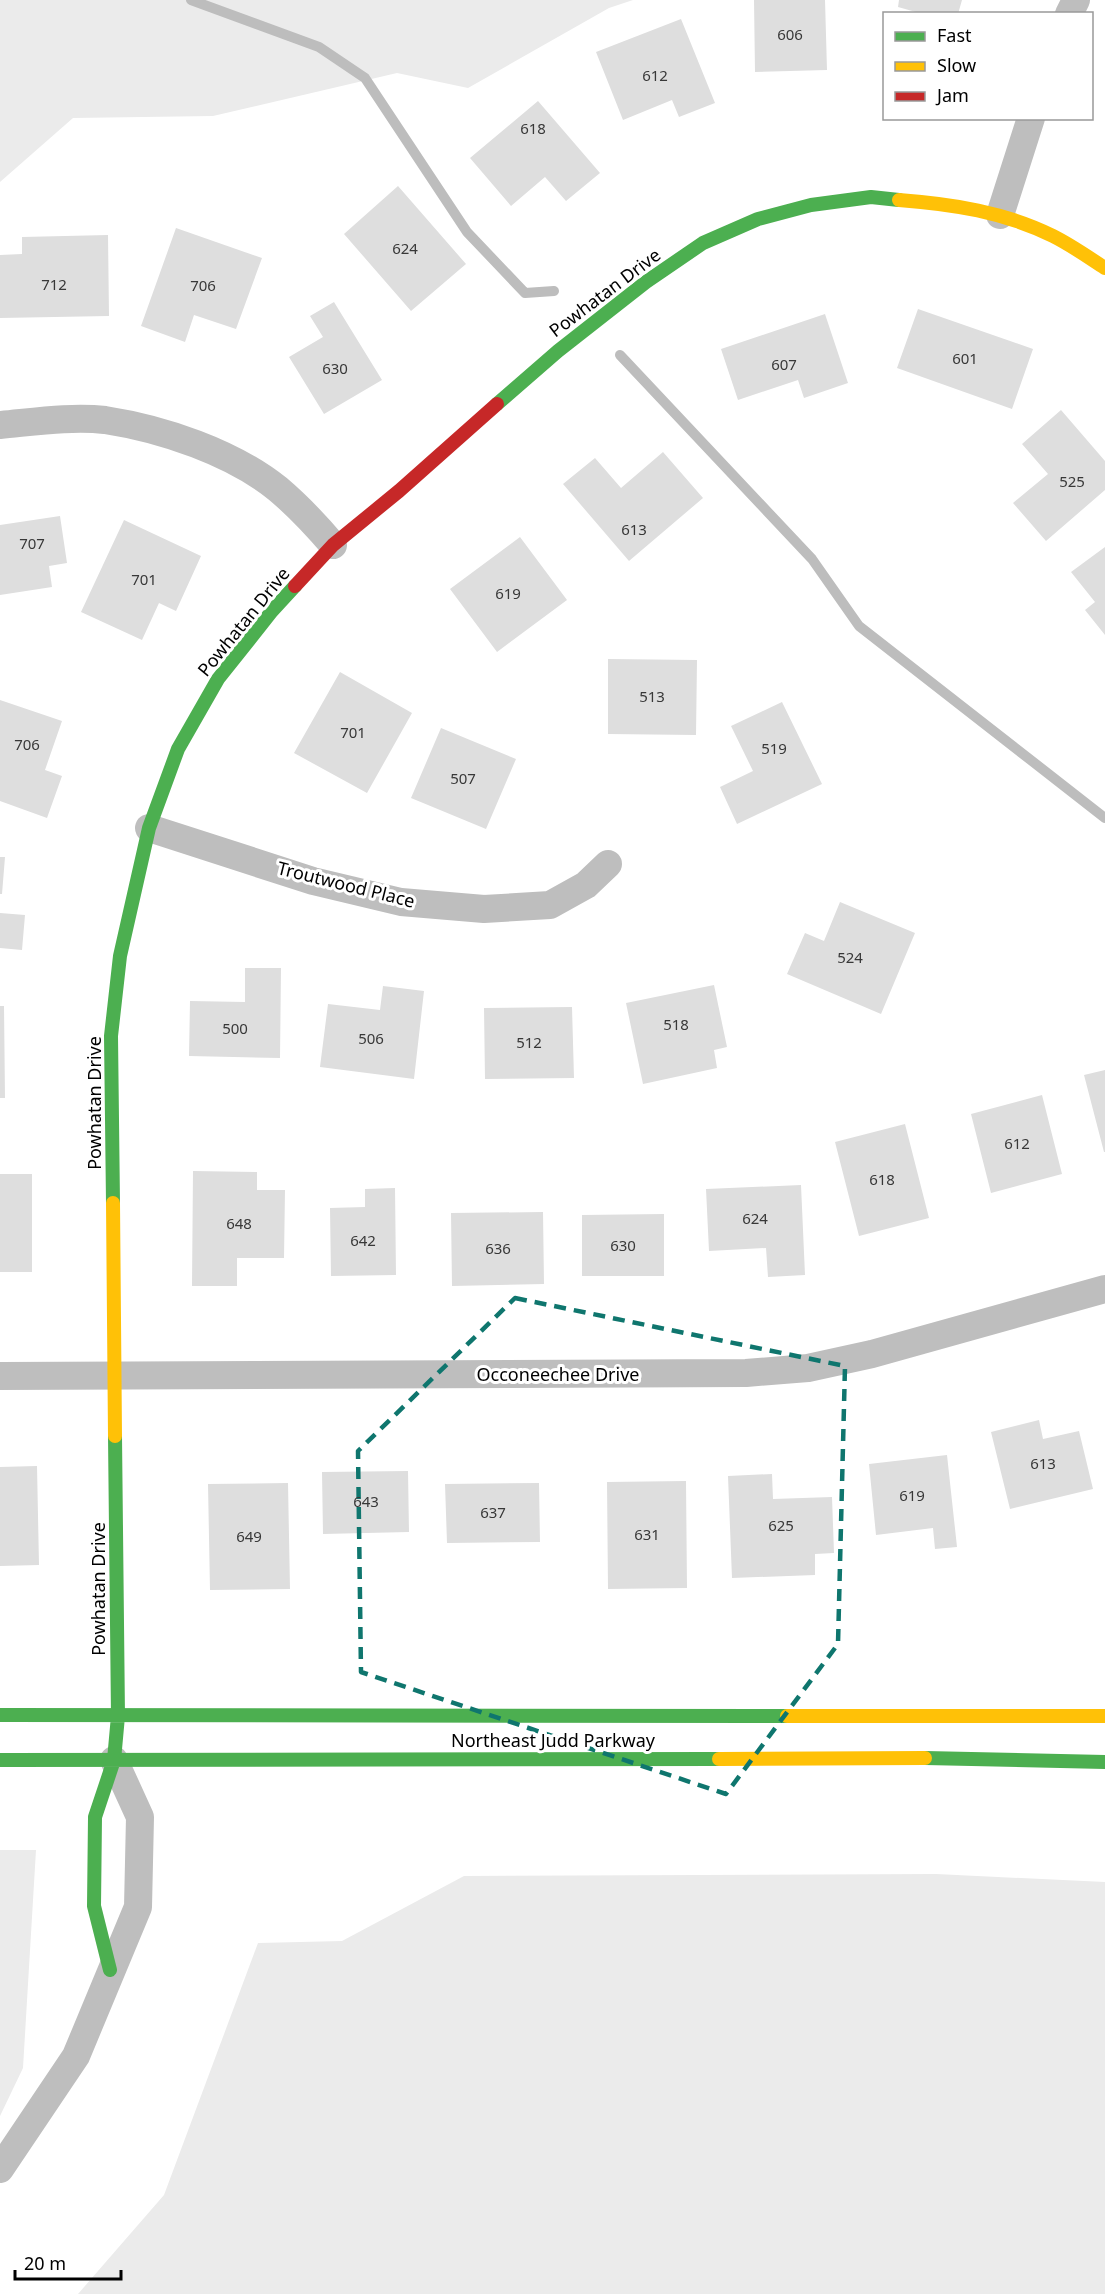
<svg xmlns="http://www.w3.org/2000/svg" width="1105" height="2294" viewBox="0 0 1105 2294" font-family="'Noto Sans',sans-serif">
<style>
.green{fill:#ebebeb}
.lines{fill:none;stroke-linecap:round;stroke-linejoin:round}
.stream{stroke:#bdbdbd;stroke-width:10}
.building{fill:#dedede}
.street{stroke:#bebebe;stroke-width:28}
.fast{stroke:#4caf50;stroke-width:14}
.slow{stroke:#ffc107;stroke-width:14}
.jam{stroke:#c62828;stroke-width:14}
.marked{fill:none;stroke:#0f766e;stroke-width:4.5;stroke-dasharray:12 8;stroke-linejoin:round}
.labels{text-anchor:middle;stroke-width:6;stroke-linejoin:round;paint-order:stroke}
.number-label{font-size:15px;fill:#383838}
.street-label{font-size:18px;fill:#000;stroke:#fff}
</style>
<rect width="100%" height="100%" fill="#fff"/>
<!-- green -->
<path class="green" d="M 0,0 L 633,0 L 609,8 L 468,88 L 397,73 L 213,116 L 73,118 L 0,182 Z
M 0,1850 L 36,1850 L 23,2068 L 0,2116 Z
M 936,1874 L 1105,1882 L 1105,2294 L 78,2294 L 164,2195 L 258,1943 L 342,1941 L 464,1876 Z"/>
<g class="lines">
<!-- stream -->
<path class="stream" d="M 191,0 L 319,47 L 365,78 L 467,232 L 525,293 L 554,291
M 620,355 L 812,559 L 859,626 L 1105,818"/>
</g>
<!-- building -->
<path class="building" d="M 754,0 L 825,0 L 827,70 L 755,72 Z
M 899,0 L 962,0 L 958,14 L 923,14 L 898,7 Z
M 681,19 L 715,103 L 679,117 L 672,100 L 623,120 L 596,52 Z
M 538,101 L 600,173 L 566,201 L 545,177 L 511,206 L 470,158 Z
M 398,186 L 466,264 L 411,311 L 344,234 Z
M 176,228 L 262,258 L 236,329 L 194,315 L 185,342 L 141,326 Z
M 108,235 L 109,316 L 0,318 L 0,255 L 22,254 L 22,237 Z
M 334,302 L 382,380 L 324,414 L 289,357 L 323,337 L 310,316 Z
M 918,309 L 1033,349 L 1012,409 L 897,368 Z
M 825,314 L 848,383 L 804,398 L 798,380 L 738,400 L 721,349 Z
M 1061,410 L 1105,461 L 1105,490 L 1046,541 L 1013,503 L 1048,474 L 1022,444 Z
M 663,452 L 703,498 L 629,561 L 563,484 L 595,458 L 621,488 Z
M 60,516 L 67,563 L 49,566 L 52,587 L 0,595 L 0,525 Z
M 124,520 L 201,556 L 176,611 L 159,603 L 142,640 L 81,612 Z
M 520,537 L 567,600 L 497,652 L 450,589 Z
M 1105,547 L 1105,635 L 1085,610 L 1095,602 L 1071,572 Z
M 608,659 L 697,660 L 696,735 L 608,734 Z
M 340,672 L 412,713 L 367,793 L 294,753 Z
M 0,700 L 62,721 L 45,770 L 62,776 L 47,818 L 0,801 Z
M 782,702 L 822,784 L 737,824 L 720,787 L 753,771 L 731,726 Z
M 441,728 L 516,759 L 486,829 L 411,798 Z
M 0,857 L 5,857 L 2,894 L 0,894 Z
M 840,902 L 915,933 L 881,1014 L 787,974 L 805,933 L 824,941 Z
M 0,913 L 25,915 L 22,950 L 0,948 Z
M 245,968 L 281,968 L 280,1058 L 189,1056 L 190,1001 L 245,1002 Z
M 714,985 L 727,1047 L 714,1050 L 717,1068 L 643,1084 L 626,1003 Z
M 383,986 L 424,991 L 414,1079 L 320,1067 L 328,1004 L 380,1010 Z
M 0,1006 L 4,1006 L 5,1098 L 0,1098 Z
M 572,1007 L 574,1078 L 485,1079 L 484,1008 Z
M 1105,1070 L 1105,1152 L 1104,1152 L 1084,1075 Z
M 1042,1095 L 1062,1174 L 991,1193 L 971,1114 Z
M 905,1124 L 929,1218 L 859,1236 L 835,1142 Z
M 193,1171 L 257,1172 L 257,1190 L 285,1190 L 284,1258 L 237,1258 L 237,1286 L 192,1286 Z
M 0,1174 L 32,1174 L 32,1272 L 0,1272 Z
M 801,1185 L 805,1275 L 768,1277 L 766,1248 L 709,1251 L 706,1189 Z
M 395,1188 L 396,1275 L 331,1276 L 330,1208 L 365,1207 L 365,1189 Z
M 543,1212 L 544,1284 L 452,1286 L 451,1213 Z
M 664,1214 L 664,1276 L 582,1276 L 582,1215 Z
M 1039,1420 L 1043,1439 L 1079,1431 L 1093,1489 L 1010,1509 L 991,1432 Z
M 947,1455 L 957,1547 L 935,1549 L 933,1528 L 876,1535 L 869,1464 Z
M 37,1466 L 39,1565 L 0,1566 L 0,1467 Z
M 408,1471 L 409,1532 L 323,1534 L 322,1472 Z
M 772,1474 L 773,1499 L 832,1497 L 834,1553 L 815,1554 L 815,1575 L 732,1578 L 728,1476 Z
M 686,1481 L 687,1588 L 608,1589 L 607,1482 Z
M 288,1483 L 290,1589 L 210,1590 L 208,1484 Z
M 539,1483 L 540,1542 L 447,1543 L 445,1484 Z"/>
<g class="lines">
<!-- street -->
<path class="street" d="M 1069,14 L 1076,0
M 1000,215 L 1031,118
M 0,425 C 33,422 72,416 105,420 C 163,429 232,452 278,489 C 298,506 316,525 333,545
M 149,828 L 313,881 L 401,902 L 484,909 L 550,905 L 586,885 L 608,864
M 0,1376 L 746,1373 L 808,1368 L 872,1354 L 1105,1289
M 0,2169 L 76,2056 L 138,1907 L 140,1817 L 114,1760"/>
<!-- fast -->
<path class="fast" d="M 497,404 L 558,351 L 646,282 L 703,243 L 758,219 L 811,205 L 871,197 L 899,200
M 113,1203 L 111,1036 L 120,956 L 149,828 L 178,749 L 218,679 L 272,611 L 295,586
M 0,1715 L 787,1716
M 925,1758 L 1105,1762
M 0,1760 L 719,1759
M 110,1970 L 94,1906 L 95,1817 L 114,1760 L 118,1716 L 115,1436"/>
<!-- slow -->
<path class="slow" d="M 899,200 C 952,204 1005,212 1053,236 C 1071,245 1088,257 1105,268
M 113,1203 L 115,1436
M 787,1716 L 1105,1716
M 719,1759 L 925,1758"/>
<!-- jam -->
<path class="jam" d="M 295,586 L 333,545 L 399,491 L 497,404"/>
</g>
<!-- marked area -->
<path class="marked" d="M 515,1298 L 845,1366 L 838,1644 L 726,1794 L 361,1672 L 358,1451 Z"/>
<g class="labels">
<!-- number labels -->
<g class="number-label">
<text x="790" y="40">606</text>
<text x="655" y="81">612</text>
<text x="533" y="134">618</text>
<text x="405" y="254">624</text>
<text x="54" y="290">712</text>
<text x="203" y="291">706</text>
<text x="965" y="364">601</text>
<text x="784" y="370">607</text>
<text x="335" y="374">630</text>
<text x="1072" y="487">525</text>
<text x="634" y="535">613</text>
<text x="32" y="549">707</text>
<text x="144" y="585">701</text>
<text x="508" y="599">619</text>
<text x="652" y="702">513</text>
<text x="353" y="738">701</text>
<text x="27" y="750">706</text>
<text x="774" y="754">519</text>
<text x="463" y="784">507</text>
<text x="850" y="963">524</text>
<text x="676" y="1030">518</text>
<text x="235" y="1034">500</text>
<text x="371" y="1044">506</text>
<text x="529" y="1048">512</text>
<text x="1017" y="1149">612</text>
<text x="882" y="1185">618</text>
<text x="755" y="1224">624</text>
<text x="239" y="1229">648</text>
<text x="363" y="1246">642</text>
<text x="623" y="1251">630</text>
<text x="498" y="1254">636</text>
<text x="1043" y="1469">613</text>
<text x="912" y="1501">619</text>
<text x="366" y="1507">643</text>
<text x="493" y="1518">637</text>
<text x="781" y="1531">625</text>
<text x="647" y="1540">631</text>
<text x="249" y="1542">649</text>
</g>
<!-- street labels -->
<g class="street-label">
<text transform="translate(605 293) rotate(-37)" y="6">Powhatan Drive</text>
<text transform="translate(244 622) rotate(-51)" y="6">Powhatan Drive</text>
<text transform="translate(346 885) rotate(14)" y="6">Troutwood Place</text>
<text transform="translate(95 1103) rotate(-90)" y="6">Powhatan Drive</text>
<text x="558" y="1381">Occoneechee Drive</text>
<text transform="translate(99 1589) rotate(-90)" y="6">Powhatan Drive</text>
<text x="553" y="1747">Northeast Judd Parkway</text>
</g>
</g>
<!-- legend -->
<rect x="883" y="12" width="210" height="108" fill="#ffffff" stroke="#999999" stroke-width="1.5"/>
<rect x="895" y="32" width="30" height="9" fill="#4caf50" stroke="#999999" stroke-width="1.5"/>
<text x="937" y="42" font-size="18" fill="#000000">Fast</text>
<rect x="895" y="62" width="30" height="9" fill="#ffc107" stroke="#999999" stroke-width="1.5"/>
<text x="937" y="72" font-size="18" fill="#000000">Slow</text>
<rect x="895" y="92" width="30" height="9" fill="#c62828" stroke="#999999" stroke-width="1.5"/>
<text x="937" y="102" font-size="18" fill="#000000">Jam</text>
<!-- scale -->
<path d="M15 2270v9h106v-9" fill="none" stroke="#000000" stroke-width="3"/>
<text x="24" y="2270" font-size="18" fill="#000000" stroke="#ffffff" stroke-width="4.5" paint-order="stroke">20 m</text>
</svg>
